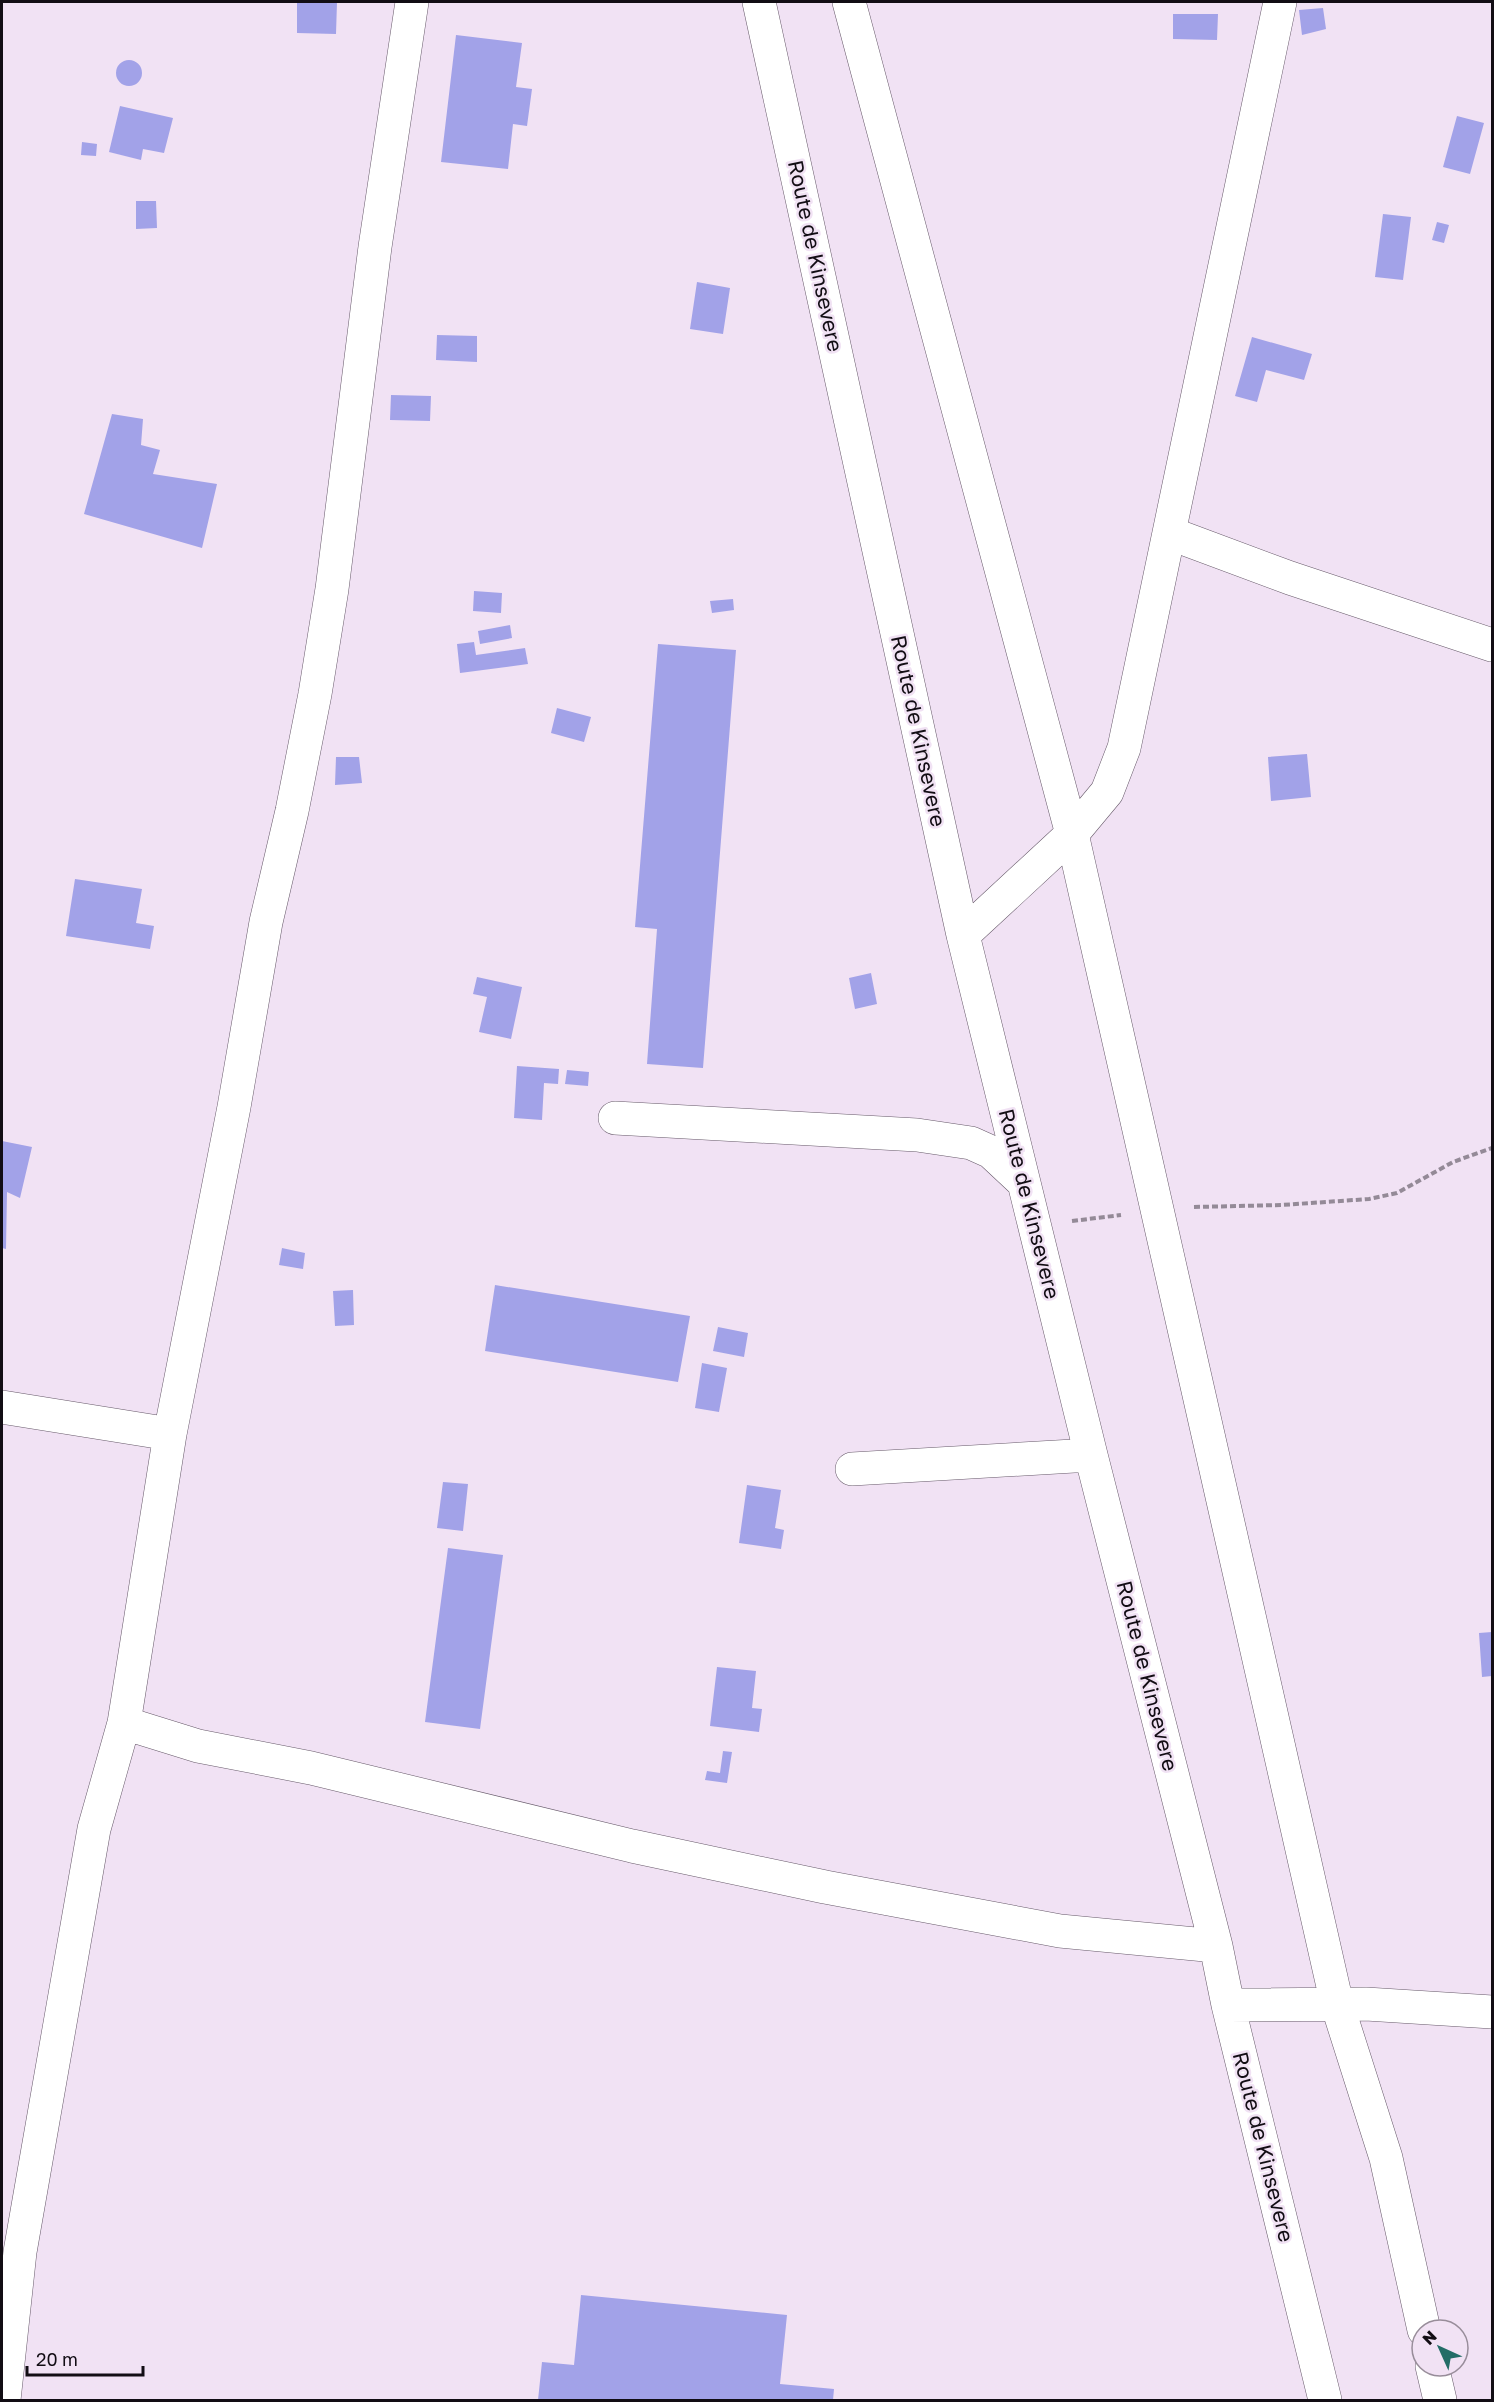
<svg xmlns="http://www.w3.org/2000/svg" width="1494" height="2402" viewBox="0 0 1494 2402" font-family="'Golos Text',sans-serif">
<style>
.building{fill:#a2a2e8}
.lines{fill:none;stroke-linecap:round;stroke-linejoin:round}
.minor-casing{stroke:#675a6a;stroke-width:34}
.path{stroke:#948a97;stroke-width:4;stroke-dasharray:6 3;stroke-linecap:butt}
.minor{stroke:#fff;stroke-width:33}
.labels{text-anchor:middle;stroke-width:5;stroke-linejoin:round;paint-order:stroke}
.street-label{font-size:21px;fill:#120d14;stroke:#f1e2f4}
</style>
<rect width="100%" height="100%" fill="#f1e2f4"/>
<!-- building -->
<path class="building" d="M 297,2 L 337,2 L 336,34 L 297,33 Z
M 1323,8 L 1326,29 L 1302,35 L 1299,10 Z
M 1173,14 L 1218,14 L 1217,40 L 1173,39 Z
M 456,35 L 522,43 L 516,87 L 532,89 L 527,126 L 513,124 L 508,169 L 441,162 Z
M116 73a13 13 0 1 1 26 0a13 13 0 1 1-26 0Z
M 120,106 L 173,118 L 164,153 L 143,149 L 141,160 L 109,152 Z
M 1457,116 L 1484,123 L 1470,174 L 1443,167 Z
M 82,142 L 97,144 L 96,156 L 81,155 Z
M 136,201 L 156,201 L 157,228 L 136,229 Z
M 1383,214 L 1411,217 L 1403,280 L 1375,277 Z
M 1437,222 L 1449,225 L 1444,243 L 1432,240 Z
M 697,282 L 730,288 L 723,334 L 690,329 Z
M 437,335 L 477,336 L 477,362 L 436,360 Z
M 1252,337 L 1312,354 L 1304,380 L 1266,370 L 1257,402 L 1235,396 Z
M 391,395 L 431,396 L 430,421 L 390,420 Z
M 112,414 L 143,419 L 141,445 L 160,450 L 153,474 L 217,484 L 202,548 L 84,514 Z
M 474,591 L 502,593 L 501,613 L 473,611 Z
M 733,599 L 734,610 L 712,613 L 710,601 Z
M 510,625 L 512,638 L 480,644 L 478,631 Z
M 474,642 L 476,655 L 525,648 L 528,664 L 460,673 L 457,644 Z
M 658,644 L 736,650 L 703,1068 L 647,1064 L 657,929 L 635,927 Z
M 557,708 L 591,717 L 584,742 L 551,733 Z
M 1307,754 L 1311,797 L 1271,801 L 1268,757 Z
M 336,757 L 359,757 L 362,783 L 335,785 Z
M 75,879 L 142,889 L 136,923 L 154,926 L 150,949 L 66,936 Z
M 871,973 L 877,1004 L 855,1009 L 849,978 Z
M 477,977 L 522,987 L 511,1039 L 479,1032 L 487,997 L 473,994 Z
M 517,1066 L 559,1069 L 558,1084 L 544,1083 L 542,1120 L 514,1118 Z
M 567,1070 L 589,1072 L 588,1086 L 565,1084 Z
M 2,1141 L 32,1147 L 20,1198 L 7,1192 L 6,1249 L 2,1248 Z
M 282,1248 L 305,1253 L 303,1269 L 279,1265 Z
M 495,1285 L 690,1316 L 678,1382 L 485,1351 Z
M 353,1290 L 354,1325 L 335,1326 L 333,1291 Z
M 718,1327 L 748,1333 L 744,1357 L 713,1351 Z
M 702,1363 L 727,1368 L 719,1412 L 695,1408 Z
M 443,1482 L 468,1484 L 463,1531 L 437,1528 Z
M 747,1485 L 781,1490 L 775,1528 L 784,1530 L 781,1549 L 739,1543 Z
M 448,1548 L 503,1555 L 480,1729 L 425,1722 Z
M 1492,1632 L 1492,1676 L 1482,1677 L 1479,1633 Z
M 717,1667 L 756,1671 L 752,1708 L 762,1709 L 759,1732 L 710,1726 Z
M 723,1751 L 732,1752 L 727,1783 L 705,1780 L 707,1771 L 720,1773 Z
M 581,2295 L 787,2315 L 780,2384 L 834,2389 L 833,2400 L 538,2400 L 542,2362 L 574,2365 Z"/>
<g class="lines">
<defs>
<path id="minor" d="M 759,2 L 963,935 L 1091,1455 L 1216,1946 L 1228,2005 L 1325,2400
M 849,2 L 1072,834 L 1337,2004 L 1386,2158 L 1424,2330
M 1169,533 L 1290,578 L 1492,645
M 963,935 L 1072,834 L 1107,792 L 1124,748 L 1280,2
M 615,1118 L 917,1135 L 971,1143 L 991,1152 L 1022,1181
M 2,1407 L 170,1434
M 852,1469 L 1091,1455
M 124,1723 L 198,1746 L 311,1768 L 632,1846 L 825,1887 L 1060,1931 L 1216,1946
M 1228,2005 L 1366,2004 L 1492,2012
M 1432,2366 L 1440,2400
M 4,2400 L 20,2252 L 94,1829 L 124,1723 L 170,1434 L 234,1107 L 266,922 L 292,811 L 315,694 L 332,589 L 375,247 L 412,2"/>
</defs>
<!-- minor casing -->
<use href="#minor" class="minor-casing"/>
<!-- path -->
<path class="path" d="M 1194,1207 L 1282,1205 L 1369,1199 L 1397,1193 L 1453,1162 L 1492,1148
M 1072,1221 L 1121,1215"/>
<!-- minor -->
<use href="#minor" class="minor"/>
</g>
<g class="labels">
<!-- street labels -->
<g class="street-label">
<text transform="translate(815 256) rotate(78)" y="7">Route de Kinsevere</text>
<text transform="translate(918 731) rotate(78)" y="7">Route de Kinsevere</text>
<text transform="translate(1029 1204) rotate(76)" y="7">Route de Kinsevere</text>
<text transform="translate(1147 1676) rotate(76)" y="7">Route de Kinsevere</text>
<text transform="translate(1263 2147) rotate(76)" y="7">Route de Kinsevere</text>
</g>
</g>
<!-- border -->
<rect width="1494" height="2402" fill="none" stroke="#120d14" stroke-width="6"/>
<!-- north arrow -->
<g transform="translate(1440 2348) rotate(315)"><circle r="28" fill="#f1e2f4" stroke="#988d9a" stroke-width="1.5"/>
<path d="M0-4.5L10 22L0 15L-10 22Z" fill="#236d67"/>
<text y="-9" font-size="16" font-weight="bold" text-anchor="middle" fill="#120d14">N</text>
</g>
<!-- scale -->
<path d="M27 2366v9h116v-9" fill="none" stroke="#120d14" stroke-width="3"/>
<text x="36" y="2366" font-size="18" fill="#120d14" stroke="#f1e2f4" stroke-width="4.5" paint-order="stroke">20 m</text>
</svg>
